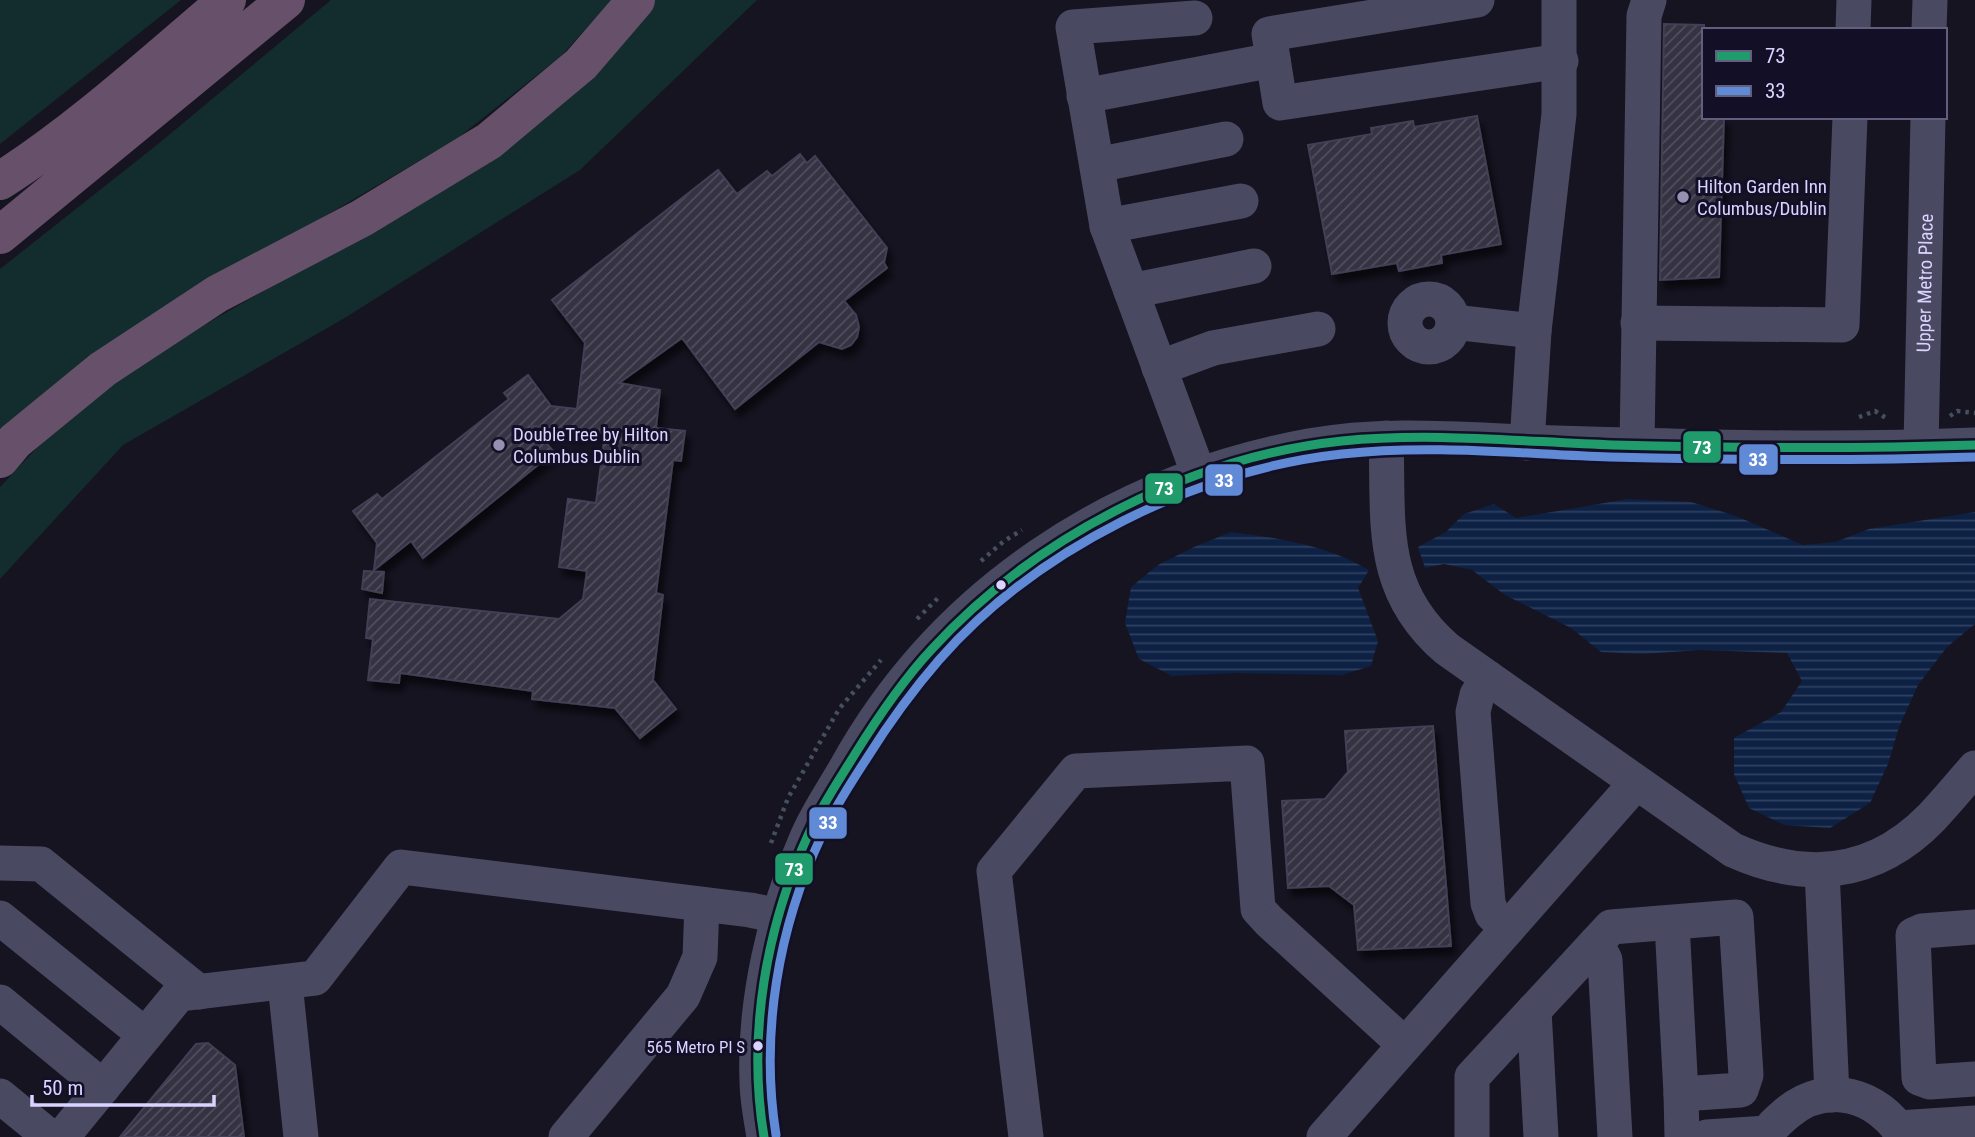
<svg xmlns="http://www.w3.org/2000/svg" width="1975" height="1137" viewBox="0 0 1975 1137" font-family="'Roboto Condensed',sans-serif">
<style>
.grass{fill:#132c2d}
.water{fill:url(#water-rules)}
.building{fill:url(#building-hatch);stroke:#433f54;stroke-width:2;filter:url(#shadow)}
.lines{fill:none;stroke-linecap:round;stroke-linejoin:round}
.path{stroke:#44505f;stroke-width:4.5;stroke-dasharray:3.5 5;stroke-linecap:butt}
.minor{stroke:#4a4962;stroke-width:35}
.highway{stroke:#67516a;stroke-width:38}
.bus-1-casing{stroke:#130f26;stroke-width:14}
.bus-2-casing{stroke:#130f26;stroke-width:14}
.bus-1{stroke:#209c6c;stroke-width:9}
.bus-2{stroke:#6089d6;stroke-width:9}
.poi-dot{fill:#9591b1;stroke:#130f26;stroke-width:2.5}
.bus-dot{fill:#d9d4ff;stroke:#130f26;stroke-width:2.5}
.labels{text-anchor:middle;stroke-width:6;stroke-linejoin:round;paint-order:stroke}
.bus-label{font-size:17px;fill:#d9d4ff;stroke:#130f26;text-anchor:end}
.poi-label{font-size:19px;fill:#d9d4ff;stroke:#130f26;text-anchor:start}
.street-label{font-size:19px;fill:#d9d4ff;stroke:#130f26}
.line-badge{stroke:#130f26;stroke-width:2.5}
.badge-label{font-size:19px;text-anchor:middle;font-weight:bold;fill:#fff}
</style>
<defs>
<pattern id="water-rules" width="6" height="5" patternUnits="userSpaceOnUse" patternTransform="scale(1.75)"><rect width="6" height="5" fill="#0d2144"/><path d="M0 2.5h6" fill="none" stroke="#304060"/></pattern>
<pattern id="building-hatch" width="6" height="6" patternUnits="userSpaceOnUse" patternTransform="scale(1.75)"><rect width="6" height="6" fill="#343243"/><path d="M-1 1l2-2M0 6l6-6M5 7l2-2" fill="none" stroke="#514f5f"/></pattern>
<filter id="shadow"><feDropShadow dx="4.5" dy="8" stdDeviation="3.5" flood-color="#0009"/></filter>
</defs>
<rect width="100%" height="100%" fill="#161421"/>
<!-- grass -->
<path class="grass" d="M 0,0 L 181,0 L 0,144 Z
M 331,0 L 612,0 L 561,56 L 458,138 L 320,219 L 0,437 L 0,269 L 158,144 Z
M 654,0 L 757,0 L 580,170 L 343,319 L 123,445 L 0,579 L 0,487 L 64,419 L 167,346 L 463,178 Z"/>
<!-- water -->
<path class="water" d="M 1628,499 L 1691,502 L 1736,516 L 1803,545 L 1835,542 L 1869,529 L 1975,512 L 1975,624 L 1947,647 L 1918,685 L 1899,727 L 1888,764 L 1870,803 L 1830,828 L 1784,825 L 1749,808 L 1734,774 L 1734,738 L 1781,712 L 1802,681 L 1787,653 L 1700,650 L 1643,654 L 1601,652 L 1571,628 L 1505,595 L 1472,570 L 1444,564 L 1425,568 L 1418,547 L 1446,532 L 1464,514 L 1494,504 L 1516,518 Z
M 1231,532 C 1279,538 1327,545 1369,570 L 1358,588 L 1378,641 L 1371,666 L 1342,675 L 1234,673 L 1172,676 L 1139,659 L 1125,623 L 1131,587 L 1158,565 L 1194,547 Z"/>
<!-- building -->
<path class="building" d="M 1664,24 L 1704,25 L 1704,117 L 1724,117 L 1719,277 L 1660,280 Z
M 1477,116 L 1501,244 L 1441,255 L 1442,263 L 1399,271 L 1397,263 L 1332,274 L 1308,145 L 1372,134 L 1371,128 L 1413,121 L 1414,127 Z
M 800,154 L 807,163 L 815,156 L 887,248 L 884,263 L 887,268 L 844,301 L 856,315 L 859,327 L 857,337 L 851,345 L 842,349 L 819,342 L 735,409 L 682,338 L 619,383 L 660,390 L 656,428 L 685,431 L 681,461 L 673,460 L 656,593 L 663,595 L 653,680 L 676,709 L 640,738 L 615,708 L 532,699 L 533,691 L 400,673 L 399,683 L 368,680 L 373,639 L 366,638 L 370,599 L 559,619 L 583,599 L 587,571 L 559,567 L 568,499 L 596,503 L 605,433 L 581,430 L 574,436 L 575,430 L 531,426 L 554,452 L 423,558 L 411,541 L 374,570 L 377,543 L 353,511 L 377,494 L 382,499 L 509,399 L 504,393 L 528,375 L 551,406 L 577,409 L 585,343 L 552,300 L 718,170 L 737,194 L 767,171 L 772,176 Z
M 364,571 L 384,572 L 382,593 L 362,589 Z
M 1433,726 L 1451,946 L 1358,950 L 1354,905 L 1329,886 L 1288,888 L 1282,801 L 1325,799 L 1348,772 L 1345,731 Z
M 208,1043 L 235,1065 L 244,1137 L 120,1137 L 196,1044 Z"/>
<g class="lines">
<!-- path -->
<path class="path" d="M 1950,416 L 1957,411 L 1975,413
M 1859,417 L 1875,411 L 1886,418
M 981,561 L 1004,541 L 1022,530
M 917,619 L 940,596
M 771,843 L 788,798 L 839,709 L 881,660"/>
<!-- minor -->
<g class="minor">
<path d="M 1477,0 L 1269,34 L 1280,103 L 1561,61"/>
<path d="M 1195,18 L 1073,27 L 1107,226 L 1199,475"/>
<path d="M 1853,30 L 1854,0"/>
<path d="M 1929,30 L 1930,0"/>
<path d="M 1084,96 L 1273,60"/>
<path d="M 1097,165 L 1226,139"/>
<path d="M 1107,226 L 1241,201"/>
<path d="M 1131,291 L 1254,266"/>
<circle cx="1429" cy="323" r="24"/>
<path d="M 1453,322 L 1534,331"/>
<path d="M 1638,323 L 1842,325 L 1850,117"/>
<path d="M 1159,368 L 1213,348 L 1318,329"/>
<path d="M 1386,438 C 1389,522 1377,589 1447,649 L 1733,850 C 1806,883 1875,876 1932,817 C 1947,801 1961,784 1975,768"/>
<path d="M 1527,443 L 1534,331 L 1559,114 L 1559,0"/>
<path d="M 1637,446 L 1644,16 L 1649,0"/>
<path id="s1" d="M 1921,447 L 1928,117"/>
<path d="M 1488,678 L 1477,695 L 1473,712 L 1488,903 L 1492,914 L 1508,928"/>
<path d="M 0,863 L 41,864 L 199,992"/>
<path d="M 1822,870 L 1832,1095"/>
<path d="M 0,918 L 145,1035"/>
<path d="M 1672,923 L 1681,1094"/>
<path d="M 1975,927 L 1922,931 L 1913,935 L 1919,1078 L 1930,1082 L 1975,1079"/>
<path d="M 1596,943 L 1605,960 L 1615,1137"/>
<path d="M 285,983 L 301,1137"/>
<path d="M 0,1002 L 103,1087"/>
<path d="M 1534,1010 L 1541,1137"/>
<path d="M 0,1096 L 50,1137"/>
<path d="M 1898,1128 L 1975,1123"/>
<path d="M 62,1137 L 179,994 L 315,978 L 401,867 L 750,910 L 779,916"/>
<path d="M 566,1137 L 683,996 L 700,957 L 702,905"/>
<path d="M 764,1137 C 761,1118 757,1099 757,1080 C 754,1001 775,912 806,840 C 816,815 833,791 846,768 C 943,593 1114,482 1309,446 C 1391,431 1474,441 1556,443 C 1695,447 1835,451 1975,445"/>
<path d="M 1026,1137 L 994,871 L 1076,771 L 1247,763 L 1258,909 L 1269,921 L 1405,1045"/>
<path d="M 1324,1137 L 1636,783"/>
<path d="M 1472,1137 L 1472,1077 L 1611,927 L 1736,917 L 1746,1075 L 1741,1090 L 1681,1094 L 1682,1137"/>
<path d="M 1707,1137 L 1767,1133"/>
<path d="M 1765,1137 C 1770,1127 1779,1120 1787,1113 C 1827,1079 1879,1095 1904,1137"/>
</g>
<!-- highway -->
<path class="highway" d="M 0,181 C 80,130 155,61 227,0
M 0,235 L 286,0
M 0,459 L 15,441 L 103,369 L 217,294 L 362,218 L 489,141 L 581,64 L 636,0"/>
<defs>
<path id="bus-1" d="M 764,1137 C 747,1034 766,927 809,833 C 822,805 839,780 855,754 C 878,717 902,681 932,649 C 1035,537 1191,457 1342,441 C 1432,432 1524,442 1613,445 C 1734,448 1854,449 1975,445"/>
<path id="bus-2" d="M 776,1135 C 760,1034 778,927 822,835 C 834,808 851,783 867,758 C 889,723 912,691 939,660 C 1036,549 1196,470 1342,454 C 1431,444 1521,454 1610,457 C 1732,460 1853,461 1975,457"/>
</defs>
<!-- bus-1 casing -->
<use href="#bus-1" class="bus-1-casing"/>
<!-- bus-2 casing -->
<use href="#bus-2" class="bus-2-casing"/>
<!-- bus-1 -->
<use href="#bus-1" class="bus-1"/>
<!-- bus-2 -->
<use href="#bus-2" class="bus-2"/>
</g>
<!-- markers -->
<g class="poi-dot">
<circle cx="1683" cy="197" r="7"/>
<circle cx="499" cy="445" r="7"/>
</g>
<g class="bus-dot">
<circle cx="1001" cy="585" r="6"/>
<circle cx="758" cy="1046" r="6"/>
</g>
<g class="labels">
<!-- bus labels -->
<g class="bus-label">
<text x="745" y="1053">565 Metro Pl S</text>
</g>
<!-- poi labels -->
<g class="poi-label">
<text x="1697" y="193">Hilton Garden Inn<tspan x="1697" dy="22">Columbus/Dublin</tspan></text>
<text x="513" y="441">DoubleTree by Hilton<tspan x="513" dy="22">Columbus Dublin</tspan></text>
</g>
<!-- street labels -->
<g class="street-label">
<text dy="7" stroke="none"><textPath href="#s1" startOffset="164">Upper Metro Place</textPath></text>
</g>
</g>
<g class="line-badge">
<rect x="1682" y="430" width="40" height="34" rx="7" fill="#209c6c"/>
<rect x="1738" y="443" width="41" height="33" rx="7" fill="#6089d6"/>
<rect x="1204" y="463" width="40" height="34" rx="7" fill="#6089d6"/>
<rect x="1144" y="472" width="40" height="33" rx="7" fill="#209c6c"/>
<rect x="808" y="806" width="40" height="34" rx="7" fill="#6089d6"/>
<rect x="774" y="852" width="40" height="34" rx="7" fill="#209c6c"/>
</g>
<g class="badge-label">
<text x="1702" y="454">73</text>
<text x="1758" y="466">33</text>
<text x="1224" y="487">33</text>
<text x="1164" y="495">73</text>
<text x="828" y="829">33</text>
<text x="794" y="876">73</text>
</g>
<!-- legend -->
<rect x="1702" y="28" width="245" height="91" fill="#130f26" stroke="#625e7d" stroke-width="2"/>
<rect x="1716" y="51" width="35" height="10" fill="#209c6c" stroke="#625e7d" stroke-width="2"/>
<text x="1765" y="63" font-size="21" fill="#d9d4ff">73</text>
<rect x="1716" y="86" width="35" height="10" fill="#6089d6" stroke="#625e7d" stroke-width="2"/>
<text x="1765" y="98" font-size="21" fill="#d9d4ff">33</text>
<!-- scale -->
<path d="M32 1095v10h182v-10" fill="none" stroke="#d9d4ff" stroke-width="3.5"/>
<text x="42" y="1095" font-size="21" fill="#d9d4ff" stroke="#130f26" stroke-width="5" paint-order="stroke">50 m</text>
</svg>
